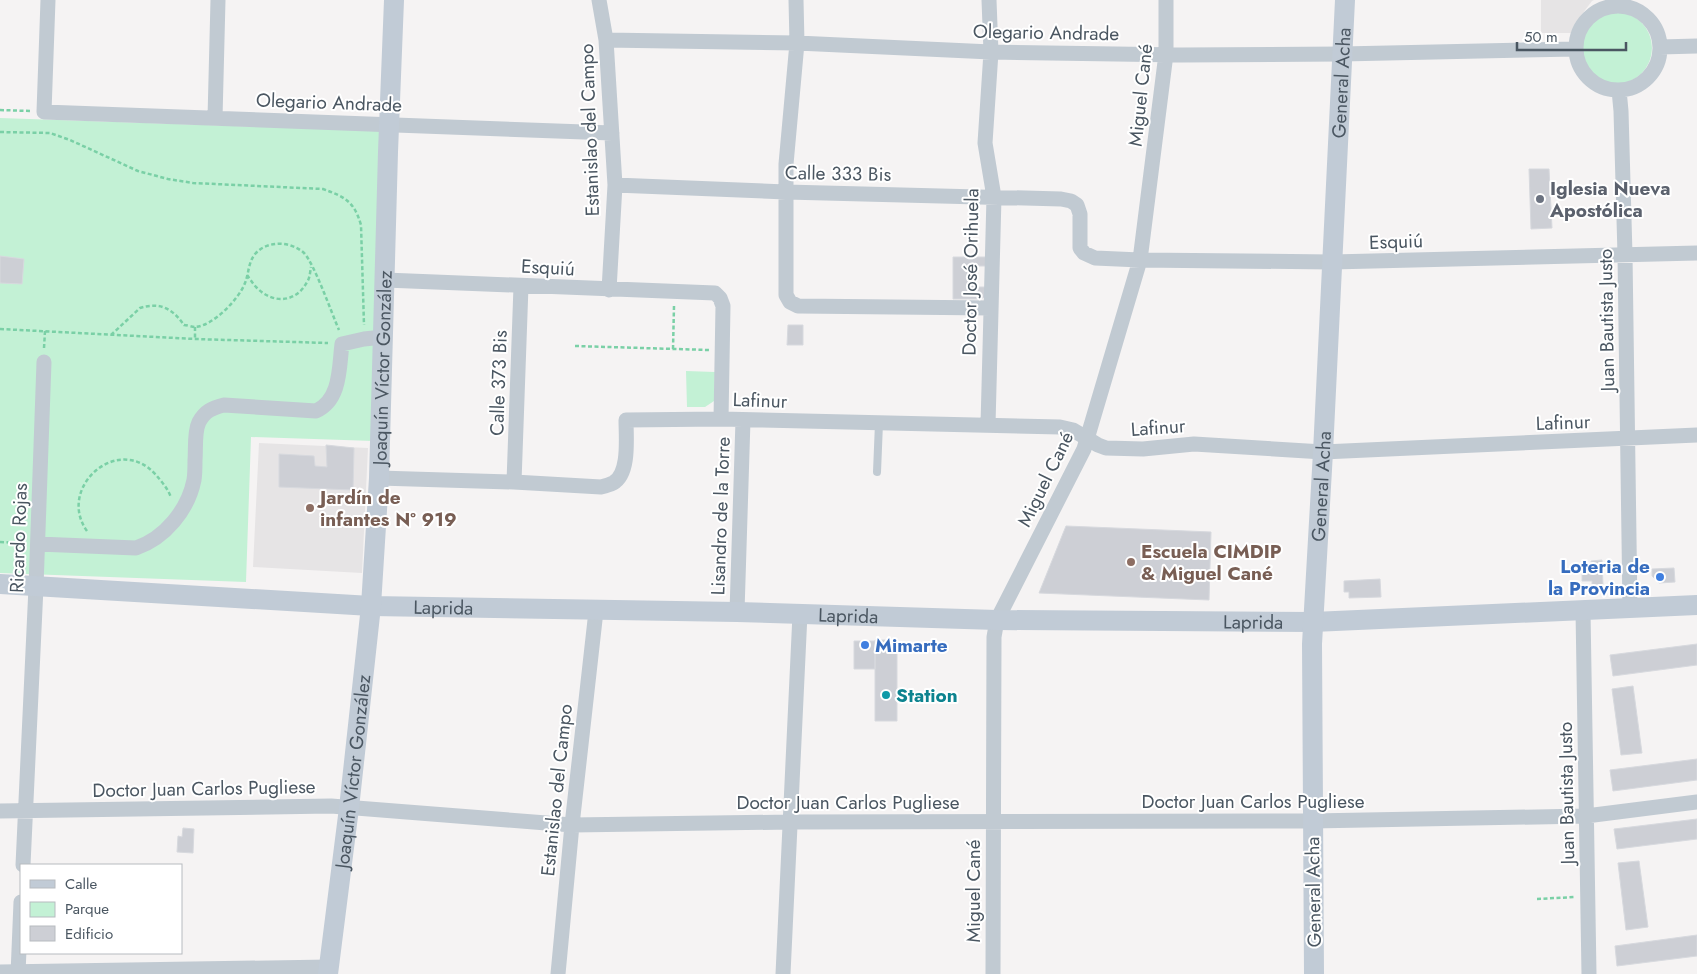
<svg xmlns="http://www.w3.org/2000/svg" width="1697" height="974" viewBox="0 0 1697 974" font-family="Jost,sans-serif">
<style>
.education{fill:#e6e4e5}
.green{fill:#c3f1d5}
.building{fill:#cdcfd5;stroke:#d7d9de}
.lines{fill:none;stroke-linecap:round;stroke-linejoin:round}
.path{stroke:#7ad0a6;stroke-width:2.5;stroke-dasharray:4 2.5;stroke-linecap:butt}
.lane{stroke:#c1cad2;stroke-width:8}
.street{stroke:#c1cad2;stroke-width:15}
.secondary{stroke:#c1cbd6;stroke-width:20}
.worship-dot{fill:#6b7280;stroke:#fff;stroke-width:2}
.education-dot{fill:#8d6e63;stroke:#fff;stroke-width:2}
.shop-dot{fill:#3f7fe0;stroke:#fff;stroke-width:2}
.culture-dot{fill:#0f9aa8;stroke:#fff;stroke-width:2}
.labels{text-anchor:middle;stroke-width:4;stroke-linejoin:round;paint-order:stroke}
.street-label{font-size:19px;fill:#4a5661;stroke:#fff}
.worship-label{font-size:19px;font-weight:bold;fill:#5b616d;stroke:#fff;text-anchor:start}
.education-label{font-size:19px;font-weight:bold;fill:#785e54;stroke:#fff;text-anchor:start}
.shop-label{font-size:19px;font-weight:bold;fill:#366cbe;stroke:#fff;text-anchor:end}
.culture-label{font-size:19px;font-weight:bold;fill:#0d838f;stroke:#fff;text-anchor:start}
</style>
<rect width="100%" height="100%" fill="#f5f3f3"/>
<!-- education -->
<path class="education" d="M 1541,0 L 1594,0 L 1592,1 L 1576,22 L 1571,33 L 1541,33 Z
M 259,443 L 368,448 L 362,573 L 253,567 Z"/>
<!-- green -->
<path class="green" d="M1580 48a36 36 0 1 1 72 0a36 36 0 1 1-72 0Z
M 0,118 L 384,131 L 374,441 L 251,437 L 246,582 L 0,573 Z
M 686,371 L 715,372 L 714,401 L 705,407 L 687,407 Z"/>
<!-- building -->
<path class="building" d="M 1529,169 L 1549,169 L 1552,228 L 1531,229 Z
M 0,256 L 24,259 L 22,284 L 0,283 Z
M 953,257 L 986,257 L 986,266 L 974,266 L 974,287 L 987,287 L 987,296 L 980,299 L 953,299 Z
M 788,325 L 803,325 L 803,345 L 787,345 Z
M 326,445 L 354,448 L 353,490 L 279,487 L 279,454 L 314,456 L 315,466 L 327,467 Z
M 1066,526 L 1211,532 L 1209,600 L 1039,593 Z
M 1602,560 L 1603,586 L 1592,586 L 1592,581 L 1582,581 L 1582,570 L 1591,570 L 1591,561 Z
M 1674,568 L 1675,582 L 1659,583 L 1652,576 L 1652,569 Z
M 1380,579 L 1381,597 L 1349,598 L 1349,592 L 1344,592 L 1344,581 Z
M 875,640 L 897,640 L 897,721 L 875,721 Z
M 854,641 L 875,641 L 875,669 L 854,669 Z
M 1697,644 L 1697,665 L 1613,676 L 1610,655 Z
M 1633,686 L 1642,753 L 1621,755 L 1612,689 Z
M 1697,759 L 1697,780 L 1613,791 L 1610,770 Z
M 1697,819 L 1697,839 L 1617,849 L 1614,829 Z
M 183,828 L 194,829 L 193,853 L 177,852 L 178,836 L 182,837 Z
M 1639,861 L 1648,927 L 1626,930 L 1618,863 Z
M 1697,935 L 1697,956 L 1617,966 L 1615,946 Z"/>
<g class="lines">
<!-- path -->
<path class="path" d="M 0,110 L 31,111
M 0,132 L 50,133 L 70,140 L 138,171 L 168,179 L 193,183 L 323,189 C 345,197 354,201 361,225 L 364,325
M 247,275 C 250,279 253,284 257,288 C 273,304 296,303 307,282 C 310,278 310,272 311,267
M 195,327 L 195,338
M 0,329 L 195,339 L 328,343
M 111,335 L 140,308 C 160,302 172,308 184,325 C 187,325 192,327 195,327 C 213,326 239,299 245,283 C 249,273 248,263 255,254 C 267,240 291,241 304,253 C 314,263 332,314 339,330
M 575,346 L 709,350
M 44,348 L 45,331
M 673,349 L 674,306
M 87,531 C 56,488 118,432 156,475 C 162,482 169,490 171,498
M 0,542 L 24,543
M 1537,899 L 1575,897"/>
<!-- lane -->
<path class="lane" d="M 877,472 L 879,423"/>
<!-- street -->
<path class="street" d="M 48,0 L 44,112 L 612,133
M 599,0 L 606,40 L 615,185 L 609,290
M 796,0 L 797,43 L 786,164 L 786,295 L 790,302 L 798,306 L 991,308
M1576 48a42 42 0 1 1 84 0a42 42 0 1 1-84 0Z
M 606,40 L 797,43 L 991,52 L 1182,55 L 1342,54 L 1576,49
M 1660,47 L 1697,46
M 1619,90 L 1621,111 L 1625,255 L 1630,609
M 215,118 L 218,0
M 615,185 L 786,192 L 1061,199 L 1071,201 L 1077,205 L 1080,214 L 1080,248 L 1084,253 L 1095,258 L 1140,260 L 1332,262 L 1697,253
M 385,280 L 715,293 L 720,298 L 723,306 L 721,419
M 988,425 L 994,197 L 985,143 L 991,52 L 989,0
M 379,478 L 514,482 L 601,487 C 605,486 609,485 613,483 C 630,474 626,437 626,420 L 721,419 L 1060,427 L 1073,430 L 1098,445 L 1106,448 L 1143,449 L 1194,444 L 1323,452 L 1697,435
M 514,482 L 521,286
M 38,544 L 136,548 C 165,538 188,510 194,480 C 195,474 195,467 195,460 C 196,449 194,432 199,422 C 205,411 212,408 224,405 L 316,411 C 341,400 339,367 342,344 L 364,339 L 383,337
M 1583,611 L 1589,974
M 737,612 L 743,420
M 0,811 L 331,806 L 572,825 L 790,822 L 1312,821 L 1586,816 L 1697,802
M 23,865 L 36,587 L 44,362
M 0,972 L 329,967
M 18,974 L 21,902
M 558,974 L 572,825 L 596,611
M 783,974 L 800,614
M 993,974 L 994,637 L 997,620 L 1084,449 L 1140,260 L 1166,54 L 1166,0"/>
<!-- secondary -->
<g class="secondary">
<path id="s1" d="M 0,584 L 371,606 L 737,612 L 997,620 L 1313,622 L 1697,605"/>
<path id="s2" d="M 328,974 L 349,808 L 371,606 L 379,478 L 388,152 L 394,0"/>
<path id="s3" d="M 1314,974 L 1312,644 L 1323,452 L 1345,0"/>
</g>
</g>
<!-- markers -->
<circle class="worship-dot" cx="1540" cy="199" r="5"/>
<g class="education-dot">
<circle cx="310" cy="508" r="5"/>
<circle cx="1131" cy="562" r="5"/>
</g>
<g class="shop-dot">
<circle cx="1660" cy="577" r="5"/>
<circle cx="865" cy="645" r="5"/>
</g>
<circle class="culture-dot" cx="886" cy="695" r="5"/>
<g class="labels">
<!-- street labels -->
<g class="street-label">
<text transform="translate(1046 32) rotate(1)" y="7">Olegario Andrade</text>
<text dy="7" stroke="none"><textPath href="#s3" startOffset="892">General Acha</textPath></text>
<text transform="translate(1140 95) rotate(-84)" y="7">Miguel Cané</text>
<text transform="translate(329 102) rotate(2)" y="7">Olegario Andrade</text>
<text transform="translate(589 130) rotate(-92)" y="7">Estanislao del Campo</text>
<text transform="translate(838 173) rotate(1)" y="7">Calle 333 Bis</text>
<text transform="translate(1396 241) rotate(-2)" y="7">Esquiú</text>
<text transform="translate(548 267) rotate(3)" y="7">Esquiú</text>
<text transform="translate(970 272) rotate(-89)" y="7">Doctor José Orihuela</text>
<text transform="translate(1606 320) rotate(-91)" y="7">Juan Bautista Justo</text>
<text dy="7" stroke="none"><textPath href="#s2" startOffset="609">Joaquín Víctor González</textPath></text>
<text transform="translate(498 383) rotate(-88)" y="7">Calle 373 Bis</text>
<text transform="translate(760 400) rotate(2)" y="7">Lafinur</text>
<text transform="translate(1563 422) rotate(-2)" y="7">Lafinur</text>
<text transform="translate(1158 427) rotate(-4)" y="7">Lafinur</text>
<text transform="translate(1045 479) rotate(-64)" y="7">Miguel Cané</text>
<text dy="7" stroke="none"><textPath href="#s3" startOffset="488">General Acha</textPath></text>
<text transform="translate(720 516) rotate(-88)" y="7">Lisandro de la Torre</text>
<text transform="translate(18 538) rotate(-88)" y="7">Ricardo Rojas</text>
<text dy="7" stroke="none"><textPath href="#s1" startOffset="444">Laprida</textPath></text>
<text dy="7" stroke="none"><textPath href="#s1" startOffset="849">Laprida</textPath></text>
<text dy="7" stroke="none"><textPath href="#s1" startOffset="1254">Laprida</textPath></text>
<text dy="7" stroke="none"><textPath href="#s2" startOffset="204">Joaquín Víctor González</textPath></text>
<text transform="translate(204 788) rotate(-1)" y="7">Doctor Juan Carlos Pugliese</text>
<text transform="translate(556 790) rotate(-84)" y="7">Estanislao del Campo</text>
<text transform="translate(1566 793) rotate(-91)" y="7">Juan Bautista Justo</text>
<text x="1253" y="808">Doctor Juan Carlos Pugliese</text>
<text x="848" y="809">Doctor Juan Carlos Pugliese</text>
<text transform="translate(973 891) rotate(-90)" y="7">Miguel Cané</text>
<text transform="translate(1313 892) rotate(-91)" y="7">General Acha</text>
</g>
<!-- worship labels -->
<g class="worship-label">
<text x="1550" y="195">Iglesia Nueva<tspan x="1550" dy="22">Apostólica</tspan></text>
</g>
<!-- education labels -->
<g class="education-label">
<text x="320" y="504">Jardín de<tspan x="320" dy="22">infantes N° 919</tspan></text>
<text x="1141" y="558">Escuela CIMDIP<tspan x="1141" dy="22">&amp; Miguel Cané</tspan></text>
</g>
<!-- shop labels -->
<g class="shop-label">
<text x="1650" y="573">Loteria de<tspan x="1650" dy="22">la Provincia</tspan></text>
<text x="875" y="652" text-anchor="start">Mimarte</text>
</g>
<!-- culture labels -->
<g class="culture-label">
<text x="896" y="702">Station</text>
</g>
</g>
<!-- legend -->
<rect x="20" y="864" width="162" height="90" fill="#ffffff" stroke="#b7bbc0"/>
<rect x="30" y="880" width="25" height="8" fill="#c1cbd6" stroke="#b7bbc0"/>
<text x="65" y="889" font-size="15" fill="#4a5661">Calle</text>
<rect x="30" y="902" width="25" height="15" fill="#c3f1d5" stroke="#b7bbc0"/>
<text x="65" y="914" font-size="15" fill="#4a5661">Parque</text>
<rect x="30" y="926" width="25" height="15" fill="#cdcfd5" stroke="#b7bbc0"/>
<text x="65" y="939" font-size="15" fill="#4a5661">Edificio</text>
<!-- scale -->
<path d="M1517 42v8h109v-8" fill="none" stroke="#4a5661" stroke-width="2.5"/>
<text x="1524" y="42" font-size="15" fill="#4a5661" stroke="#ffffff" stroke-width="4" paint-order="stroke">50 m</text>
</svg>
